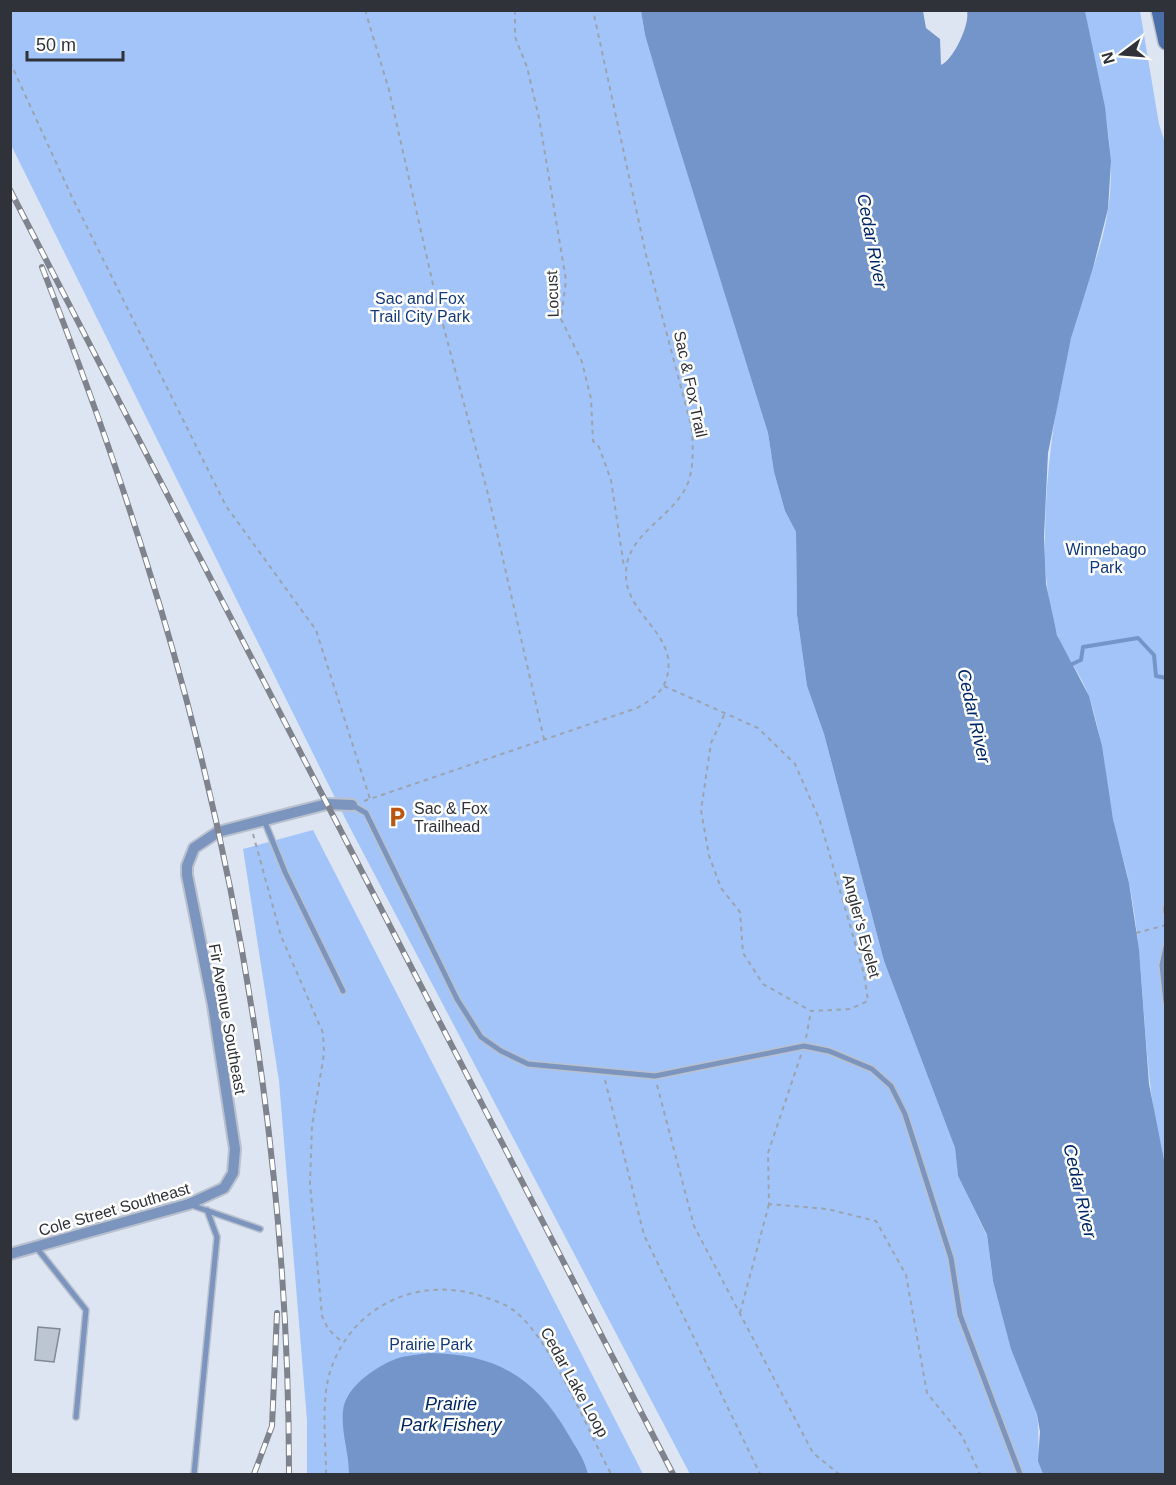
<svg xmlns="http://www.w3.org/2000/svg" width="1176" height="1485" viewBox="0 0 1176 1485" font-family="Arial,sans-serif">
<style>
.green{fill:#a2c4f9}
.water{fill:#7495ca}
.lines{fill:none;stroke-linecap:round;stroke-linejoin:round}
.stream{stroke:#7495ca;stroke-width:4}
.building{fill:#bcc5d2;stroke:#818996;stroke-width:1.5}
.lane-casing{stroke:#bac1ce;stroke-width:8}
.street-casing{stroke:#bac1ce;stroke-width:14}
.secondary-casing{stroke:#bac1ce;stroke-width:18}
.path{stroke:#9ca3ae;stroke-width:2;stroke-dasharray:4.5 4.5;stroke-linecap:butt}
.lane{stroke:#7c95be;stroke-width:5}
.street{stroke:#7c95be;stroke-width:10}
.secondary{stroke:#4a6ea8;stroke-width:15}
.rail-casing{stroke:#7e838d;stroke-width:6}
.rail{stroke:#fff;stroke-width:4;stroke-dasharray:11;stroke-linecap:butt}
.labels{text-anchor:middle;stroke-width:5;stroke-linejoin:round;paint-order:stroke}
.street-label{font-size:16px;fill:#2f3238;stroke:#fff}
.park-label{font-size:16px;fill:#133b7b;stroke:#fff}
.poi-label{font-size:16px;fill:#2f3238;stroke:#fff;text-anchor:start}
.water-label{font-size:18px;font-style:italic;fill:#002866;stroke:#fff}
</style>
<rect width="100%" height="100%" fill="#dde5f3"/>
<!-- green -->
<path class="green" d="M 11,11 L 641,11 L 645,35 L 768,433 L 774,472 L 785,511 L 796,532 L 797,615 L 807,686 L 824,734 L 884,961 L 955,1148 L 958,1176 L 987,1236 L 993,1281 L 1037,1414 C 1040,1435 1036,1455 1043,1474 L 690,1474 L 348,824 L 11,145 Z
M 1085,11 L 1140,11 L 1159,124 L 1165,143 L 1165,1165 C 1140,1072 1148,976 1129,883 C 1125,861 1117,841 1113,819 C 1105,779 1103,737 1089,697 C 1082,675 1065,656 1057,634 C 1047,602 1044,567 1045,534 C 1046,468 1055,405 1070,341 C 1081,297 1101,255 1108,210 C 1119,142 1096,76 1085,11 Z
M 313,830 L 643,1474 L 307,1474 L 307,1420 L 279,1081 L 243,849 Z"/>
<!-- water -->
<path class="water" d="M 641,11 L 923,11 L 926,28 L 940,39 L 941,65 C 954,59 970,24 967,11 L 1085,11 L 1105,107 L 1111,161 L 1108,209 L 1093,268 L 1071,338 L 1048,453 L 1044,537 L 1046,584 L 1057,635 L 1089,696 L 1102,746 L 1113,819 L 1129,883 L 1139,949 L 1149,1084 L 1165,1165 L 1165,1474 L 1043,1474 L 1038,1461 L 1040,1432 L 1037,1414 L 1011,1349 L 993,1281 L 987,1235 L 958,1176 L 955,1148 L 884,961 L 824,734 L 807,686 L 797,615 L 796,532 L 785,511 L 774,472 L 768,433 L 661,89 L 645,35 Z
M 430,1353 C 496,1354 535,1377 568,1434 C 576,1448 584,1458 588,1474 L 349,1474 C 349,1452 341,1433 343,1411 C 345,1386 380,1363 402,1357 C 411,1355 421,1354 430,1353 Z"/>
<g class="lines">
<!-- stream -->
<path class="stream" d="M 1070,665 L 1081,660 L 1083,647 L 1138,638 L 1154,655 L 1156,676 L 1166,678"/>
</g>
<!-- building -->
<path class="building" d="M 38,1327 L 60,1329 L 54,1362 L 35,1360 Z"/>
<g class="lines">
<defs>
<path id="lane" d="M 352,805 L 366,813 L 457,999 L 481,1037 L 501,1051 L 528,1064 L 655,1076 L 804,1046 L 829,1051 L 872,1069 L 891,1086 L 905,1114 L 951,1258 L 960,1315 L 1020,1474
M 264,820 L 285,872 L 343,991
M 1166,908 L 1166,912
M 1166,947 L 1162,965 L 1166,1002
M 191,1205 L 260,1229
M 36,1247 L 86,1310 L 76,1417
M 194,1474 L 217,1237 L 207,1210"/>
<path id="street" d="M 10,1254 L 189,1204 L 224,1188 L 233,1173 L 235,1149 L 213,1005 L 187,875 L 187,866 L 194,848 L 218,832 L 327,804 L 352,805"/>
<path id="secondary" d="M 1159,10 L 1166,42"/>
</defs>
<!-- lane casing -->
<use href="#lane" class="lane-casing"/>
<!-- street casing -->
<use href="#street" class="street-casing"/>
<!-- secondary casing -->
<use href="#secondary" class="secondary-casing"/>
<!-- path -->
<path class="path" d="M 365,10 L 389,90 L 437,302 L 489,498 L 544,739
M 515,10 L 515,37 L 527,67 L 539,118 L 566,280 L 561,319 L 582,362 L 591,399 L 593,441 L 599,447 L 611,480 L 624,567
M 10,62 L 71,195 L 226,506 L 316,630 L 370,799
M 664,686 L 758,728 L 795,764 L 820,821 L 864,974 L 868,1001 L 850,1009 L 811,1011 L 763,984 L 743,953 L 740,912 L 721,888 L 709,856 L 701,810 L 711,743 L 725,713
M 364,801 L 637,708 C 653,699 665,691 668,672 C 674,632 626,614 626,575 C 625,533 673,519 688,483 C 694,466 693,446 692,429 L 646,255 L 593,10
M 253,834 L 281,936 L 323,1033 L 324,1054 L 312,1126 L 310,1183 L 322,1316 L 328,1329 L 343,1343
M 1136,933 L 1166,925
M 806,1038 L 811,1011
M 801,1055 L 768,1153 L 769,1204 L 827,1209 L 876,1221 L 906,1275 L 927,1393 L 962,1436 L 980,1474
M 605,1080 L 644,1235 L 760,1474
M 657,1085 L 694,1226 L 813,1453 L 839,1474
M 740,1313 L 769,1204
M 326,1474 C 326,1440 320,1398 332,1366 C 355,1304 420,1276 481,1296 C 493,1300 507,1304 517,1313 C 553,1344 588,1431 611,1474"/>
<!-- lane -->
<use href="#lane" class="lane"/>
<!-- street -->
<use href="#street" class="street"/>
<!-- secondary -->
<use href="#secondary" class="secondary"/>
<defs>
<path id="rail" d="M 10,190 L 673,1474
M 42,267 C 97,408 147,552 186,698 C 253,950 289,1214 289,1474
M 254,1474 L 272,1426 L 277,1313"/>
</defs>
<!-- rail casing -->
<use href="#rail" class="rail-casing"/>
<!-- rail -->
<use href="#rail" class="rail"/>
</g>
<!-- icons -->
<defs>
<symbol id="parking-bare" viewBox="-9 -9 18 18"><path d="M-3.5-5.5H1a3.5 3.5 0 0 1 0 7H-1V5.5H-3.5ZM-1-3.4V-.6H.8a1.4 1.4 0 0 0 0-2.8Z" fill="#b85813" stroke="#fff" stroke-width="2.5" paint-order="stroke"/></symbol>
</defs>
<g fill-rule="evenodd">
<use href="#parking-bare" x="382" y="802" width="30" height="30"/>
</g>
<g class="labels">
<!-- street labels -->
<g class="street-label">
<text transform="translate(552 294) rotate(-92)" y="6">Locust</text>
<text transform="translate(691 384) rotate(78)" y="6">Sac &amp; Fox Trail</text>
<text transform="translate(862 926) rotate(75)" y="6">Angler's Eyelet</text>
<text transform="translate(228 1019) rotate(80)" y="6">Fir Avenue Southeast</text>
<text transform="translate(114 1209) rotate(-16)" y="6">Cole Street Southeast</text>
<text transform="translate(575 1382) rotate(61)" y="6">Cedar Lake Loop</text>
</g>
<!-- park labels -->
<g class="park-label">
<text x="420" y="304">Sac and Fox<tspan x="420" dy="18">Trail City Park</tspan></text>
<text x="1106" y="555">Winnebago<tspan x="1106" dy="18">Park</tspan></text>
<text x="431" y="1350">Prairie Park</text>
</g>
<!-- poi labels -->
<g class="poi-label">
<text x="414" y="814">Sac &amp; Fox<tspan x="414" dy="18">Trailhead</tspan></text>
</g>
<!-- water labels -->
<g class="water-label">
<text transform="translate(872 241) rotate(79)" y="6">Cedar River</text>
<text transform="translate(974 716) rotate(77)" y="6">Cedar River</text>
<text transform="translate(1080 1191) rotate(77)" y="6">Cedar River</text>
<text x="451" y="1410">Prairie<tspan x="451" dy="21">Park Fishery</tspan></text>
</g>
</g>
<!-- border -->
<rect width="1176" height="1485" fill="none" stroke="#2f3238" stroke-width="24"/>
<!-- north arrow -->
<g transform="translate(1122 54) rotate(254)" stroke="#ffffff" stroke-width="4.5" paint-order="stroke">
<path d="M0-4.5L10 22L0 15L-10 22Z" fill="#2f3238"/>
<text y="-9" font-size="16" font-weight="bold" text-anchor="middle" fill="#2f3238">N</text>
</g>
<!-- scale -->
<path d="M27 51v9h96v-9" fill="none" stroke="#2f3238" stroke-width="3"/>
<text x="36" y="51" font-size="18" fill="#2f3238" stroke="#ffffff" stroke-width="4.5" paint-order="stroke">50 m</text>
</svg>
